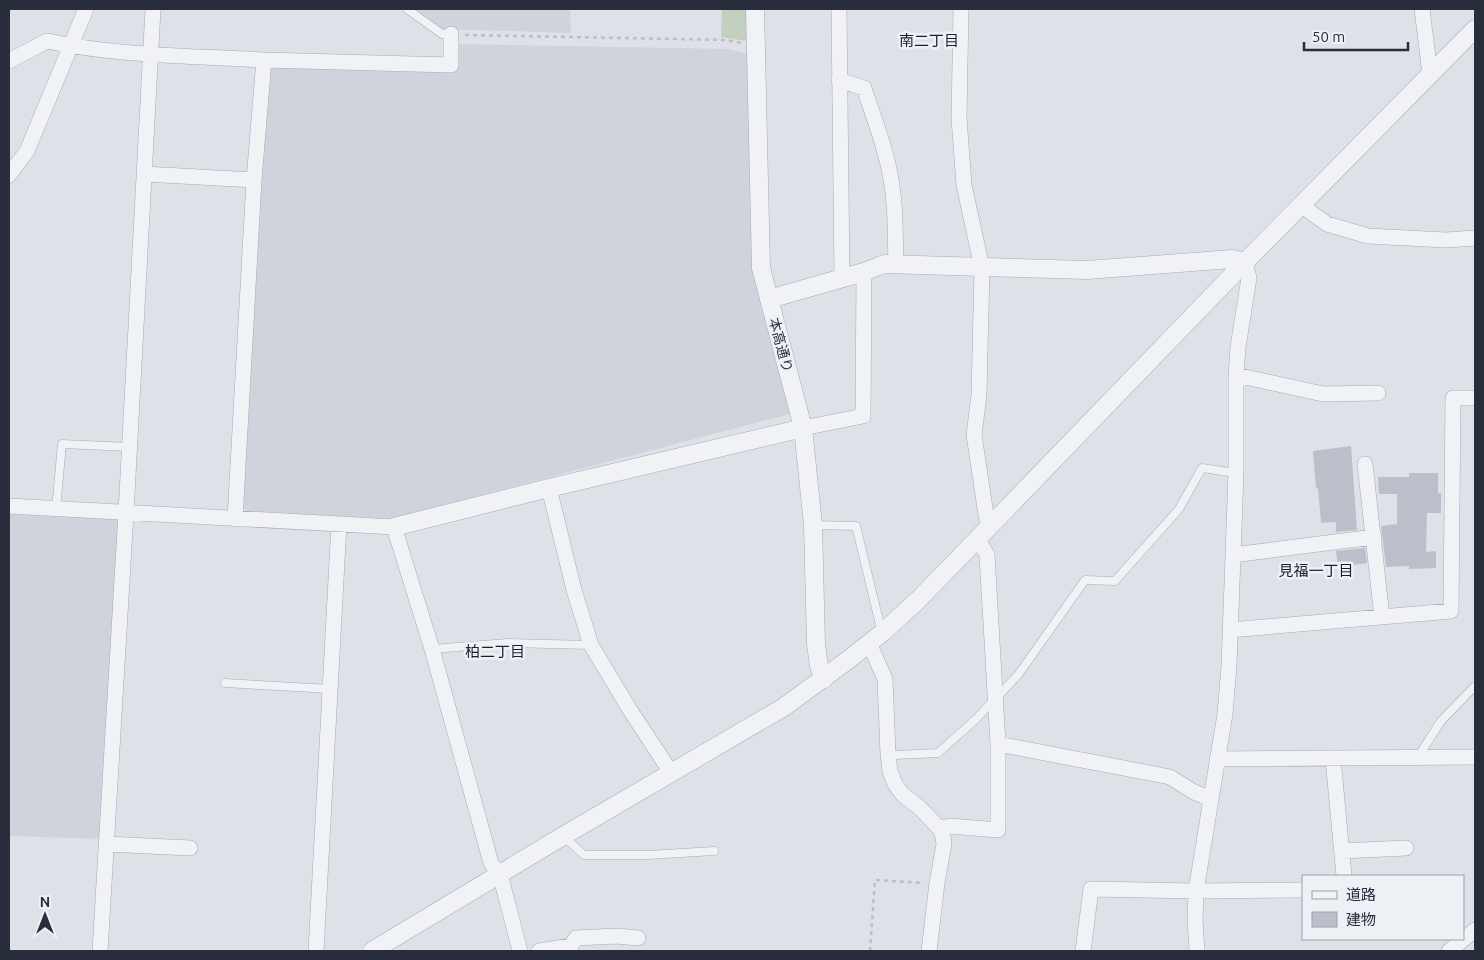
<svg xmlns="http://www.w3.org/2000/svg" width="1484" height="960" viewBox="0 0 1484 960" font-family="Ubuntu,'Noto Sans JP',sans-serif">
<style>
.built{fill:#d0d3db}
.green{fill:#c2d0c0}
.building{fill:#bcbfc9}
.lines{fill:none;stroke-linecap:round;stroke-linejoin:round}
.service-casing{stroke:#a7abb4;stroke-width:9}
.minor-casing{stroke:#a7abb4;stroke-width:16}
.tertiary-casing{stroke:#a7abb4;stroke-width:19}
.path{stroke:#bcbfc5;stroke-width:2.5;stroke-dasharray:4 4;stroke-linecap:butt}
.service{stroke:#f0f2f5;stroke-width:8}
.minor{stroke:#f0f2f5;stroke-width:15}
.tertiary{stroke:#f0f2f5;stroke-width:18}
.labels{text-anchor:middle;stroke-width:5;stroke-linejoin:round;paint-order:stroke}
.street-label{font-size:14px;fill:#282e3c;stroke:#edf0f4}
.neighbourhood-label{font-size:15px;fill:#1b1f2d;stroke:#edf0f4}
</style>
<rect width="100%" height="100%" fill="#dee1e7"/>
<!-- built -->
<path class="built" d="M 417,9 L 570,9 L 571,33 L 443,29 L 418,11 Z
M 456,44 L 728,49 L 748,54 L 753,270 L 790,414 L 390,519 L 247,511 L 242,506 L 268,68 L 271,65 L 456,68 Z
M 9,512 L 122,518 L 104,839 L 9,836 Z"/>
<!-- green -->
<path class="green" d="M 722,9 L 748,9 L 747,41 L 721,37 Z"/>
<!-- building -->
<path class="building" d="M 1351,446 L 1357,530 L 1336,532 L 1336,522 L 1321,523 L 1318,488 L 1316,488 L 1313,451 Z
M 1409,473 L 1438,473 L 1438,493 L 1441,493 L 1441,513 L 1427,513 L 1426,552 L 1436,551 L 1436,568 L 1409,569 L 1409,566 L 1386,567 L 1381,526 L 1397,524 L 1397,494 L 1379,494 L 1378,477 L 1409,477 Z
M 1365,548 L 1367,563 L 1338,567 L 1336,551 Z"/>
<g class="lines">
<defs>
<path id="service" d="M 407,9 L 442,34 L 451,34
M 56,509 L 62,444 L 130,447
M 813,525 L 856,526 L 882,633
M 432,649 L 508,643 L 591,645
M 225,683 L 331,689
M 888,754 L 895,755 L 938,753 L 976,719 L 1018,675 L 1085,580 L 1115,581 L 1179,509 L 1202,468 L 1236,473
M 1418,757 L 1441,721 L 1475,686
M 563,836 L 584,855 L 648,855 L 714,851"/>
<path id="minor" d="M 961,9 L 959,118 L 964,185 L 982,268 L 979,395 L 974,435 L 988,528
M 1422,9 L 1430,74
M 839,10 L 842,278
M 264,60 L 451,65 L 451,34
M 9,61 L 47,41 C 117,56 192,56 264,60 L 254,180 L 235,519
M 839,80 L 864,88 C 873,116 885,145 890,174 C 896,203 895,234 896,264
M 144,174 L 254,180
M 9,175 L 27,151 L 86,9
M 1302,206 L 1327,224 L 1368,236 L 1446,240 L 1475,238
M 1236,375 L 1323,394 L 1378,393
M 803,428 L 863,416 L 864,272
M 1365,464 L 1382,617
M 549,488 L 574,590 L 591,645 L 630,710 L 672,774
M 9,506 L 394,527 L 432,649 L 491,863 L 500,874 L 520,951
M 978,539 L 987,555 L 998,744 L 1170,777 L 1194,792 L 1211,799
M 1233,555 L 1374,537
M 1230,630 L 1451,611 L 1453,398 L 1475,398
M 869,643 L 885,679 L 888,754 L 890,771 L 895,784 L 902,794 L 920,808 L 940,829 L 943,836 L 944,844 L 937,883 L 929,951
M 1333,758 L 1344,876
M 1217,759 L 1475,757
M 940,829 L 950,826 L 998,830 L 998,744
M 106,844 L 190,848
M 1342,851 L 1406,848
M 100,951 L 126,513 L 153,9
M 316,951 L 339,524
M 539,951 L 571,946 L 576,938 L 617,936 L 638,938
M 1083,951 L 1091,889 L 1196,891 L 1303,890
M 1197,951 L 1195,920 L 1196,891 L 1225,714 L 1229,666 L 1236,473 L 1236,375 L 1238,347 L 1249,278 L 1245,262
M 1449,951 L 1475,930"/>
<path id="tertiary" d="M 755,9 L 761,268 L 803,428 L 813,525 L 816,644 L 819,666 L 824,679
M 769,299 L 864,272 L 884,264 L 1087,270 L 1232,259 L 1245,262
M 394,527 L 549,488 L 803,428
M 372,951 L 563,836 L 784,707 L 848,660 L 882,633 L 918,600 L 988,528 L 1245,262 L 1475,29"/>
</defs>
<!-- service casing -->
<use href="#service" class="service-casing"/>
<!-- minor casing -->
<use href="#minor" class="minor-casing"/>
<!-- tertiary casing -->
<use href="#tertiary" class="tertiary-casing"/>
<!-- path -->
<path class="path" d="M 465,35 L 726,40 L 742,43
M 870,951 L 875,880 L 924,883"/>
<!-- service -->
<use href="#service" class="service"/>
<!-- minor -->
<use href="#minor" class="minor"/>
<!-- tertiary -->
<use href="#tertiary" class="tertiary"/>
</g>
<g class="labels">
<!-- street labels -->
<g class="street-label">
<text transform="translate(781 345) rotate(75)" y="5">本高通り</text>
</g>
<!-- neighbourhood labels -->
<g class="neighbourhood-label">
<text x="929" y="46">南二丁目</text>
<text x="1316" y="576">見福一丁目</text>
<text x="495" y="657">柏二丁目</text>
</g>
</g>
<!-- border -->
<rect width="1484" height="960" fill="none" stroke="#282e3c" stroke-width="20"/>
<!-- legend -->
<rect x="1302" y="875" width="162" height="65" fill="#edf0f4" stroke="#9ea2aa"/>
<rect x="1312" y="891" width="25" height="8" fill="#f0f2f5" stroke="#9ea2aa"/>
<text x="1346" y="900" font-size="15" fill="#282e3c">道路</text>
<rect x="1312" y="912" width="25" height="15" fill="#bcbfc9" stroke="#9ea2aa"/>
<text x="1346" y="925" font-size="15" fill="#282e3c">建物</text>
<!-- north arrow -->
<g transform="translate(45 915)" stroke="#edf0f4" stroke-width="4" paint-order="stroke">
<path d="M0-4L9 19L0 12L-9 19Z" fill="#282e3c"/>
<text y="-8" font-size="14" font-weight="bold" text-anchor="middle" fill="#282e3c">N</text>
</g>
<!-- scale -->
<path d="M1304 42v8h104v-8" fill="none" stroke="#282e3c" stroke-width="2.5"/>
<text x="1312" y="42" font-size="15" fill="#282e3c" stroke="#edf0f4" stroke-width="4" paint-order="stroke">50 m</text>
</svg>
